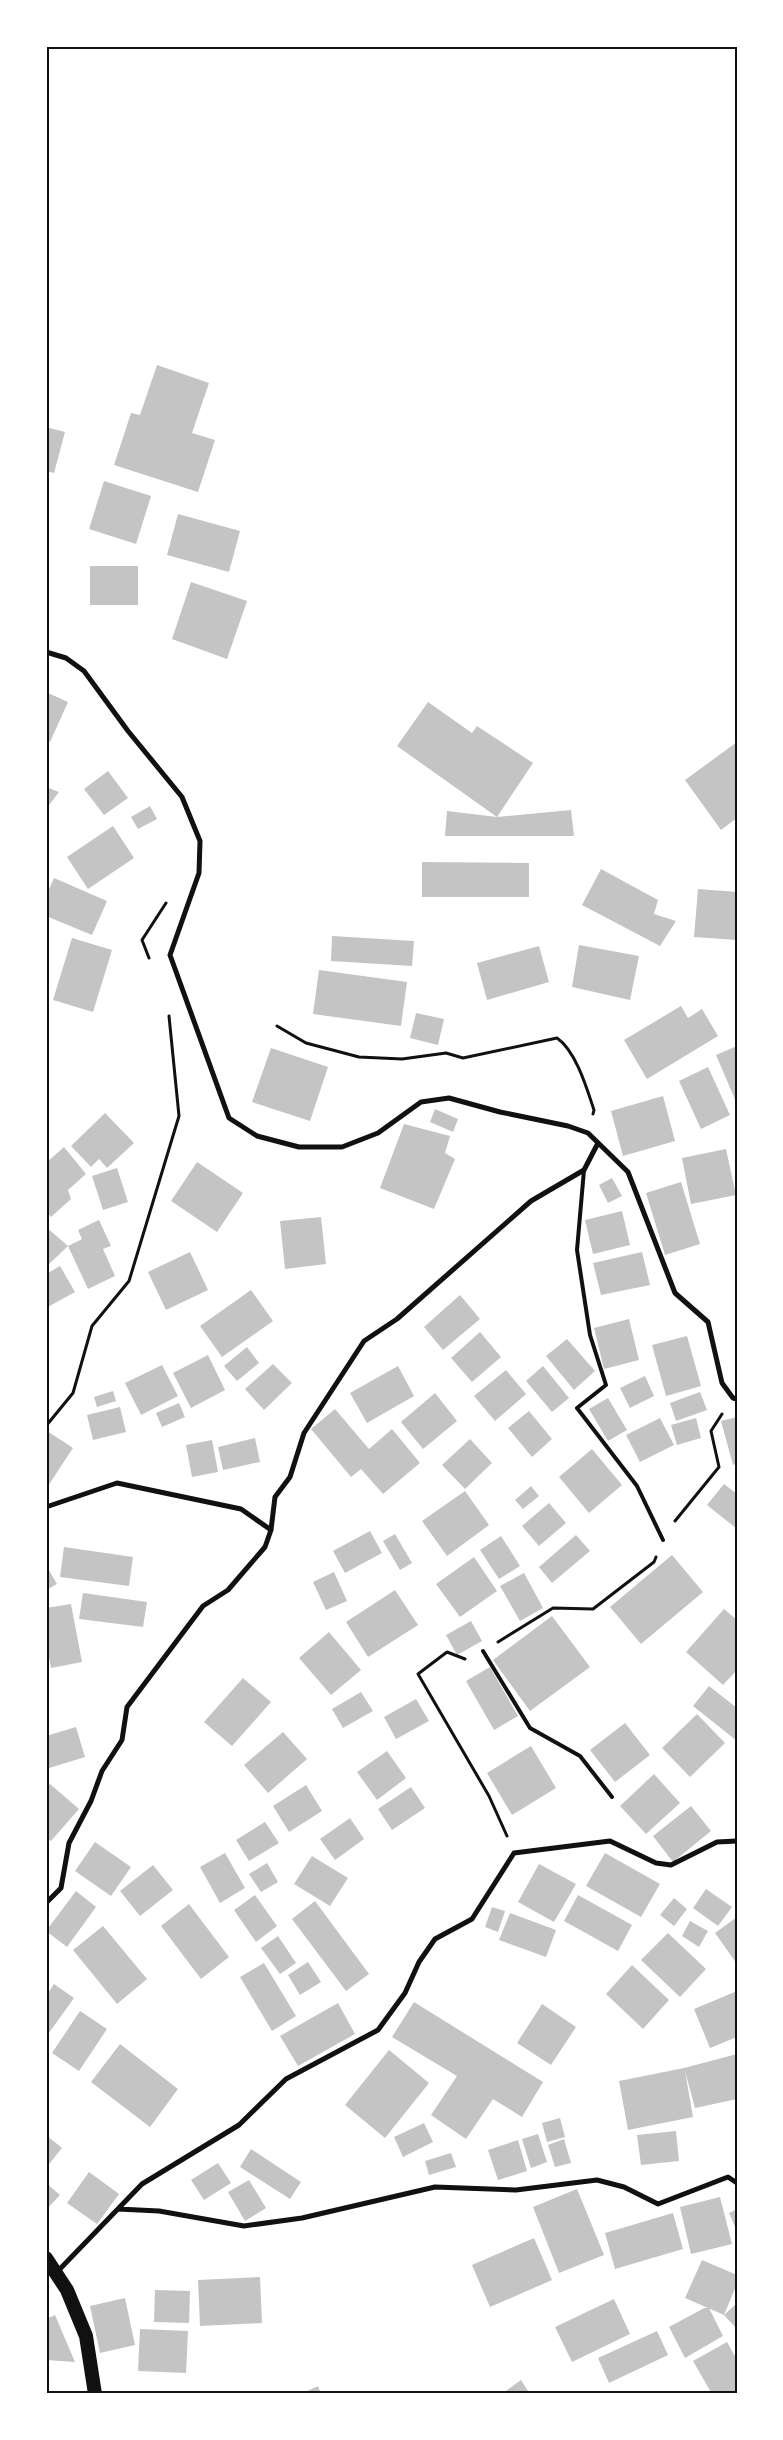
<svg xmlns="http://www.w3.org/2000/svg" width="783" height="2440" viewBox="0 0 783 2440" font-family="Karla,sans-serif">
<style>
.building{fill:#c4c4c4}
.lines{fill:none;stroke-linecap:round;stroke-linejoin:round}
.path{stroke:#111;stroke-width:3}
.service{stroke:#111;stroke-width:4}
.minor{stroke:#111;stroke-width:5}
.trunk{stroke:#111;stroke-width:14}
.neatline{fill:none;stroke:#111;stroke-width:2}
</style>
<rect width="100%" height="100%" fill="#fff"/>
<!-- building -->
<path class="building" d="M 157,365 L 209,383 L 192,433 L 215,440 L 198,492 L 114,465 L 131,413 L 140,415 Z
M 46,427 L 65,432 L 54,473 L 46,471 Z
M 104,481 L 151,496 L 136,544 L 89,529 Z
M 178,514 L 240,531 L 229,572 L 167,555 Z
M 90,566 L 138,566 L 138,605 L 90,605 Z
M 191,582 L 247,601 L 227,659 L 172,639 Z
M 46,692 L 68,702 L 50,742 L 46,740 Z
M 428,702 L 472,733 L 477,726 L 533,763 L 497,817 L 397,746 Z
M 737,742 L 737,818 L 721,830 L 685,780 Z
M 108,771 L 128,798 L 104,815 L 84,789 Z
M 46,787 L 59,792 L 46,809 Z
M 150,806 L 157,819 L 138,829 L 131,817 Z
M 571,810 L 574,836 L 445,836 L 447,811 L 497,817 Z
M 113,826 L 134,858 L 88,889 L 67,857 Z
M 422,862 L 529,863 L 529,897 L 422,897 Z
M 601,869 L 658,900 L 654,914 L 676,921 L 660,946 L 582,905 Z
M 54,878 L 107,901 L 92,935 L 46,916 L 46,896 Z
M 698,889 L 737,892 L 737,940 L 694,937 Z
M 332,936 L 414,941 L 412,966 L 331,961 Z
M 72,938 L 112,950 L 93,1012 L 53,1000 Z
M 579,945 L 639,956 L 630,1000 L 572,987 Z
M 539,946 L 549,982 L 487,1000 L 477,963 Z
M 319,970 L 407,982 L 401,1026 L 313,1014 Z
M 681,1006 L 688,1018 L 702,1009 L 718,1036 L 647,1079 L 624,1040 Z
M 416,1013 L 444,1019 L 438,1045 L 410,1038 Z
M 737,1046 L 737,1104 L 716,1055 Z
M 271,1048 L 328,1067 L 310,1121 L 252,1102 Z
M 708,1067 L 730,1115 L 701,1129 L 679,1081 Z
M 663,1096 L 675,1141 L 623,1156 L 611,1111 Z
M 435,1109 L 458,1119 L 453,1132 L 430,1122 Z
M 105,1113 L 134,1143 L 107,1168 L 99,1159 L 91,1167 L 71,1146 Z
M 404,1124 L 450,1136 L 445,1153 L 455,1159 L 434,1209 L 380,1188 Z
M 64,1147 L 86,1174 L 68,1190 L 71,1199 L 51,1217 L 46,1211 L 46,1163 Z
M 726,1149 L 736,1195 L 691,1204 L 682,1158 Z
M 197,1162 L 243,1193 L 217,1232 L 171,1201 Z
M 117,1168 L 128,1202 L 103,1210 L 92,1176 Z
M 612,1178 L 622,1196 L 608,1203 L 599,1185 Z
M 681,1182 L 700,1244 L 665,1255 L 646,1193 Z
M 622,1211 L 630,1245 L 593,1254 L 585,1220 Z
M 321,1217 L 326,1264 L 285,1269 L 280,1221 Z
M 99,1220 L 111,1246 L 103,1249 L 115,1276 L 88,1289 L 68,1246 L 82,1239 L 78,1230 Z
M 46,1227 L 68,1246 L 47,1266 L 46,1265 Z
M 190,1252 L 208,1290 L 166,1310 L 148,1272 Z
M 642,1252 L 650,1285 L 601,1295 L 593,1263 Z
M 60,1266 L 75,1292 L 46,1308 L 46,1274 Z
M 251,1290 L 273,1321 L 222,1357 L 200,1326 Z
M 460,1295 L 480,1319 L 443,1350 L 424,1327 Z
M 629,1319 L 639,1360 L 604,1369 L 594,1328 Z
M 480,1332 L 501,1357 L 472,1382 L 451,1358 Z
M 687,1336 L 701,1386 L 666,1396 L 652,1345 Z
M 567,1339 L 595,1371 L 574,1390 L 546,1356 Z
M 247,1347 L 259,1363 L 237,1381 L 224,1366 Z
M 208,1355 L 225,1390 L 191,1408 L 173,1373 Z
M 273,1364 L 292,1383 L 264,1410 L 245,1389 Z
M 162,1365 L 178,1396 L 141,1415 L 125,1383 Z
M 398,1366 L 414,1396 L 367,1423 L 350,1393 Z
M 543,1366 L 569,1398 L 552,1412 L 526,1381 Z
M 506,1370 L 526,1394 L 495,1421 L 474,1396 Z
M 645,1376 L 654,1396 L 630,1408 L 620,1388 Z
M 113,1391 L 116,1401 L 97,1407 L 94,1397 Z
M 700,1392 L 707,1410 L 676,1421 L 670,1403 Z
M 435,1393 L 457,1421 L 423,1449 L 401,1422 Z
M 608,1398 L 627,1430 L 608,1441 L 589,1409 Z
M 179,1403 L 185,1417 L 162,1427 L 156,1413 Z
M 120,1407 L 126,1432 L 93,1440 L 87,1415 Z
M 335,1409 L 369,1449 L 392,1429 L 420,1463 L 383,1494 L 361,1469 L 351,1477 L 311,1429 Z
M 529,1411 L 552,1439 L 532,1457 L 508,1428 Z
M 737,1417 L 737,1463 L 733,1465 L 721,1421 Z
M 660,1418 L 674,1445 L 640,1462 L 626,1435 Z
M 696,1418 L 701,1438 L 677,1445 L 671,1425 Z
M 47,1431 L 73,1448 L 46,1489 L 46,1432 Z
M 255,1438 L 260,1462 L 223,1470 L 218,1447 Z
M 470,1439 L 492,1463 L 465,1489 L 442,1465 Z
M 212,1440 L 218,1472 L 192,1477 L 186,1445 Z
M 592,1449 L 622,1485 L 589,1513 L 559,1477 Z
M 724,1484 L 737,1494 L 737,1529 L 707,1505 Z
M 531,1486 L 539,1496 L 523,1509 L 515,1500 Z
M 465,1491 L 489,1525 L 447,1556 L 422,1521 Z
M 549,1503 L 566,1523 L 539,1546 L 522,1526 Z
M 370,1531 L 382,1553 L 345,1573 L 333,1551 Z
M 395,1534 L 412,1563 L 400,1570 L 383,1541 Z
M 576,1535 L 590,1551 L 552,1583 L 539,1567 Z
M 501,1536 L 520,1566 L 499,1579 L 480,1550 Z
M 64,1547 L 133,1557 L 129,1586 L 60,1577 Z
M 672,1555 L 703,1592 L 641,1644 L 610,1607 Z
M 474,1557 L 497,1591 L 460,1617 L 436,1584 Z
M 46,1565 L 57,1584 L 46,1590 Z
M 334,1572 L 347,1601 L 326,1610 L 313,1582 Z
M 524,1573 L 543,1608 L 520,1621 L 500,1586 Z
M 395,1590 L 418,1625 L 368,1657 L 346,1622 Z
M 83,1593 L 147,1602 L 143,1627 L 79,1619 Z
M 71,1604 L 82,1662 L 51,1668 L 46,1641 L 46,1608 Z
M 724,1609 L 737,1620 L 737,1670 L 723,1685 L 686,1652 Z
M 552,1616 L 590,1667 L 530,1711 L 493,1660 Z
M 471,1621 L 482,1641 L 457,1655 L 446,1635 Z
M 329,1632 L 361,1670 L 331,1695 L 299,1658 Z
M 490,1667 L 518,1716 L 494,1730 L 466,1681 Z
M 243,1678 L 271,1702 L 232,1746 L 204,1722 Z
M 709,1686 L 737,1708 L 737,1741 L 693,1706 Z
M 361,1692 L 373,1711 L 343,1728 L 332,1709 Z
M 416,1699 L 429,1721 L 396,1739 L 384,1717 Z
M 697,1714 L 725,1743 L 690,1777 L 662,1748 Z
M 625,1723 L 650,1755 L 615,1782 L 590,1750 Z
M 76,1727 L 85,1757 L 46,1769 L 46,1736 Z
M 283,1732 L 307,1759 L 268,1793 L 244,1765 Z
M 531,1746 L 556,1788 L 512,1815 L 487,1773 Z
M 387,1751 L 406,1778 L 377,1800 L 357,1772 Z
M 654,1774 L 680,1803 L 646,1834 L 620,1806 Z
M 50,1784 L 79,1809 L 51,1841 L 46,1838 L 46,1789 Z
M 306,1785 L 322,1811 L 289,1832 L 273,1806 Z
M 411,1787 L 425,1808 L 392,1830 L 378,1809 Z
M 691,1806 L 711,1831 L 673,1862 L 653,1836 Z
M 350,1818 L 364,1839 L 335,1860 L 320,1839 Z
M 265,1822 L 279,1843 L 249,1861 L 236,1840 Z
M 95,1842 L 131,1867 L 111,1896 L 75,1871 Z
M 225,1853 L 245,1888 L 220,1903 L 200,1867 Z
M 605,1853 L 660,1884 L 641,1917 L 586,1886 Z
M 312,1856 L 348,1878 L 330,1906 L 294,1884 Z
M 267,1863 L 278,1882 L 261,1892 L 249,1874 Z
M 539,1864 L 576,1884 L 554,1922 L 518,1902 Z
M 153,1865 L 173,1890 L 140,1916 L 120,1891 Z
M 706,1889 L 732,1907 L 718,1926 L 693,1908 Z
M 76,1891 L 96,1907 L 67,1947 L 46,1931 Z
M 255,1895 L 277,1926 L 256,1942 L 234,1910 Z
M 578,1895 L 632,1925 L 618,1951 L 564,1921 Z
M 674,1898 L 687,1909 L 674,1926 L 660,1915 Z
M 315,1901 L 369,1974 L 346,1991 L 292,1919 Z
M 189,1904 L 229,1957 L 201,1979 L 161,1926 Z
M 492,1907 L 505,1911 L 498,1932 L 485,1927 Z
M 510,1913 L 556,1930 L 546,1957 L 499,1940 Z
M 737,1917 L 737,1964 L 715,1933 Z
M 690,1921 L 708,1931 L 699,1947 L 682,1936 Z
M 103,1926 L 147,1979 L 117,2004 L 73,1950 Z
M 668,1933 L 706,1969 L 680,1997 L 641,1960 Z
M 278,1936 L 296,1963 L 280,1974 L 261,1948 Z
M 308,1962 L 321,1982 L 300,1995 L 288,1975 Z
M 264,1963 L 296,2016 L 272,2031 L 240,1977 Z
M 632,1965 L 669,2000 L 643,2029 L 606,1994 Z
M 54,1984 L 74,1998 L 46,2037 L 46,1996 Z
M 737,1991 L 737,2037 L 710,2048 L 694,2009 Z
M 414,2002 L 543,2082 L 522,2117 L 493,2099 L 466,2139 L 431,2115 L 457,2076 L 392,2037 Z
M 338,2003 L 355,2034 L 298,2066 L 280,2036 Z
M 542,2004 L 576,2027 L 551,2065 L 517,2043 Z
M 80,2011 L 107,2029 L 79,2071 L 52,2053 Z
M 120,2044 L 178,2089 L 150,2127 L 91,2082 Z
M 389,2050 L 429,2083 L 385,2138 L 345,2105 Z
M 737,2054 L 737,2099 L 695,2108 L 685,2071 L 693,2117 L 628,2130 L 619,2081 L 684,2068 Z
M 560,2118 L 565,2137 L 547,2142 L 542,2123 Z
M 424,2123 L 433,2142 L 403,2157 L 394,2137 Z
M 676,2131 L 679,2161 L 641,2165 L 637,2135 Z
M 538,2134 L 547,2162 L 531,2168 L 522,2139 Z
M 46,2135 L 62,2148 L 46,2168 Z
M 564,2139 L 571,2163 L 555,2167 L 548,2145 Z
M 518,2140 L 527,2171 L 498,2180 L 488,2150 Z
M 251,2149 L 301,2182 L 290,2199 L 240,2167 Z
M 451,2153 L 456,2167 L 429,2175 L 425,2161 Z
M 218,2163 L 231,2183 L 204,2200 L 191,2180 Z
M 89,2172 L 119,2194 L 97,2224 L 67,2203 Z
M 249,2180 L 266,2208 L 245,2221 L 228,2192 Z
M 46,2183 L 60,2195 L 46,2210 Z
M 577,2189 L 604,2255 L 559,2273 L 533,2207 Z
M 720,2197 L 732,2244 L 691,2254 L 680,2207 Z
M 737,2209 L 737,2231 L 729,2213 Z
M 673,2213 L 683,2249 L 615,2269 L 605,2233 Z
M 534,2238 L 552,2280 L 490,2307 L 472,2265 Z
M 702,2260 L 737,2275 L 737,2284 L 724,2315 L 685,2298 Z
M 260,2277 L 262,2323 L 200,2326 L 198,2280 Z
M 155,2290 L 190,2291 L 189,2323 L 154,2322 Z
M 125,2298 L 135,2345 L 100,2353 L 90,2306 Z
M 614,2299 L 630,2334 L 572,2362 L 555,2327 Z
M 737,2303 L 737,2329 L 724,2315 Z
M 708,2306 L 723,2336 L 685,2358 L 669,2327 Z
M 55,2315 L 75,2362 L 46,2360 L 46,2319 Z
M 140,2329 L 188,2331 L 186,2373 L 138,2371 Z
M 657,2331 L 668,2355 L 609,2383 L 598,2358 Z
M 727,2342 L 737,2360 L 737,2394 L 712,2394 L 693,2361 Z
M 521,2380 L 530,2394 L 502,2394 Z
M 318,2386 L 321,2394 L 301,2394 Z"/>
<g class="lines">
<!-- path -->
<path class="path" d="M 149,958 L 142,940 L 166,903
M 277,1026 L 306,1043 L 359,1057 L 402,1059 L 446,1053 L 463,1058 L 557,1038 C 576,1051 587,1089 594,1110 L 593,1114
M 46,1426 L 73,1393 L 92,1326 L 129,1281 L 179,1116 L 169,1016
M 675,1521 L 719,1467 L 711,1431 L 722,1414
M 498,1642 L 553,1608 L 593,1609 L 654,1562 L 656,1557
M 465,1659 L 447,1652 L 418,1674 L 489,1796 L 507,1836"/>
<!-- service -->
<path class="service" d="M 584,1170 L 577,1250 L 590,1335 L 606,1385 L 577,1408 L 637,1486 L 663,1540
M 483,1651 L 530,1728 L 580,1756 L 612,1797"/>
<!-- minor -->
<path class="minor" d="M 46,652 L 66,658 L 84,671 L 128,731 L 182,797 L 200,841 L 199,873 L 170,955 L 229,1118 L 257,1136 L 299,1147 L 342,1147 L 378,1133 L 421,1102 L 449,1098 L 500,1112 L 568,1126 L 588,1133 L 628,1172 L 675,1293 L 708,1322 L 722,1383 L 733,1398 L 737,1399
M 46,1507 L 117,1483 L 241,1509 L 271,1530
M 46,1903 L 61,1888 L 69,1843 L 91,1801 L 102,1771 L 122,1740 L 127,1707 L 203,1606 L 228,1590 L 265,1547 L 271,1530 L 275,1497 L 290,1477 L 304,1433 L 364,1341 L 397,1319 L 531,1201 L 584,1170 L 598,1143
M 118,2209 L 159,2211 L 244,2226 L 302,2218 L 435,2187 L 516,2190 L 597,2180 L 624,2187 L 658,2204 L 728,2177 L 737,2183
M 56,2273 L 142,2184 L 239,2125 L 286,2079 L 378,2030 L 405,1993 L 419,1962 L 435,1939 L 472,1919 L 514,1853 L 610,1841 L 656,1863 L 671,1865 L 717,1842 L 737,1841"/>
<!-- trunk -->
<path class="trunk" d="M 46,2258 L 67,2290 L 86,2336 L 95,2394"/>
</g>
<!-- border -->
<rect width="783" height="2440" fill="none" stroke="#ffffff" stroke-width="95"/>
<rect x="48" y="48" width="688" height="2344" class="neatline"/>
</svg>
